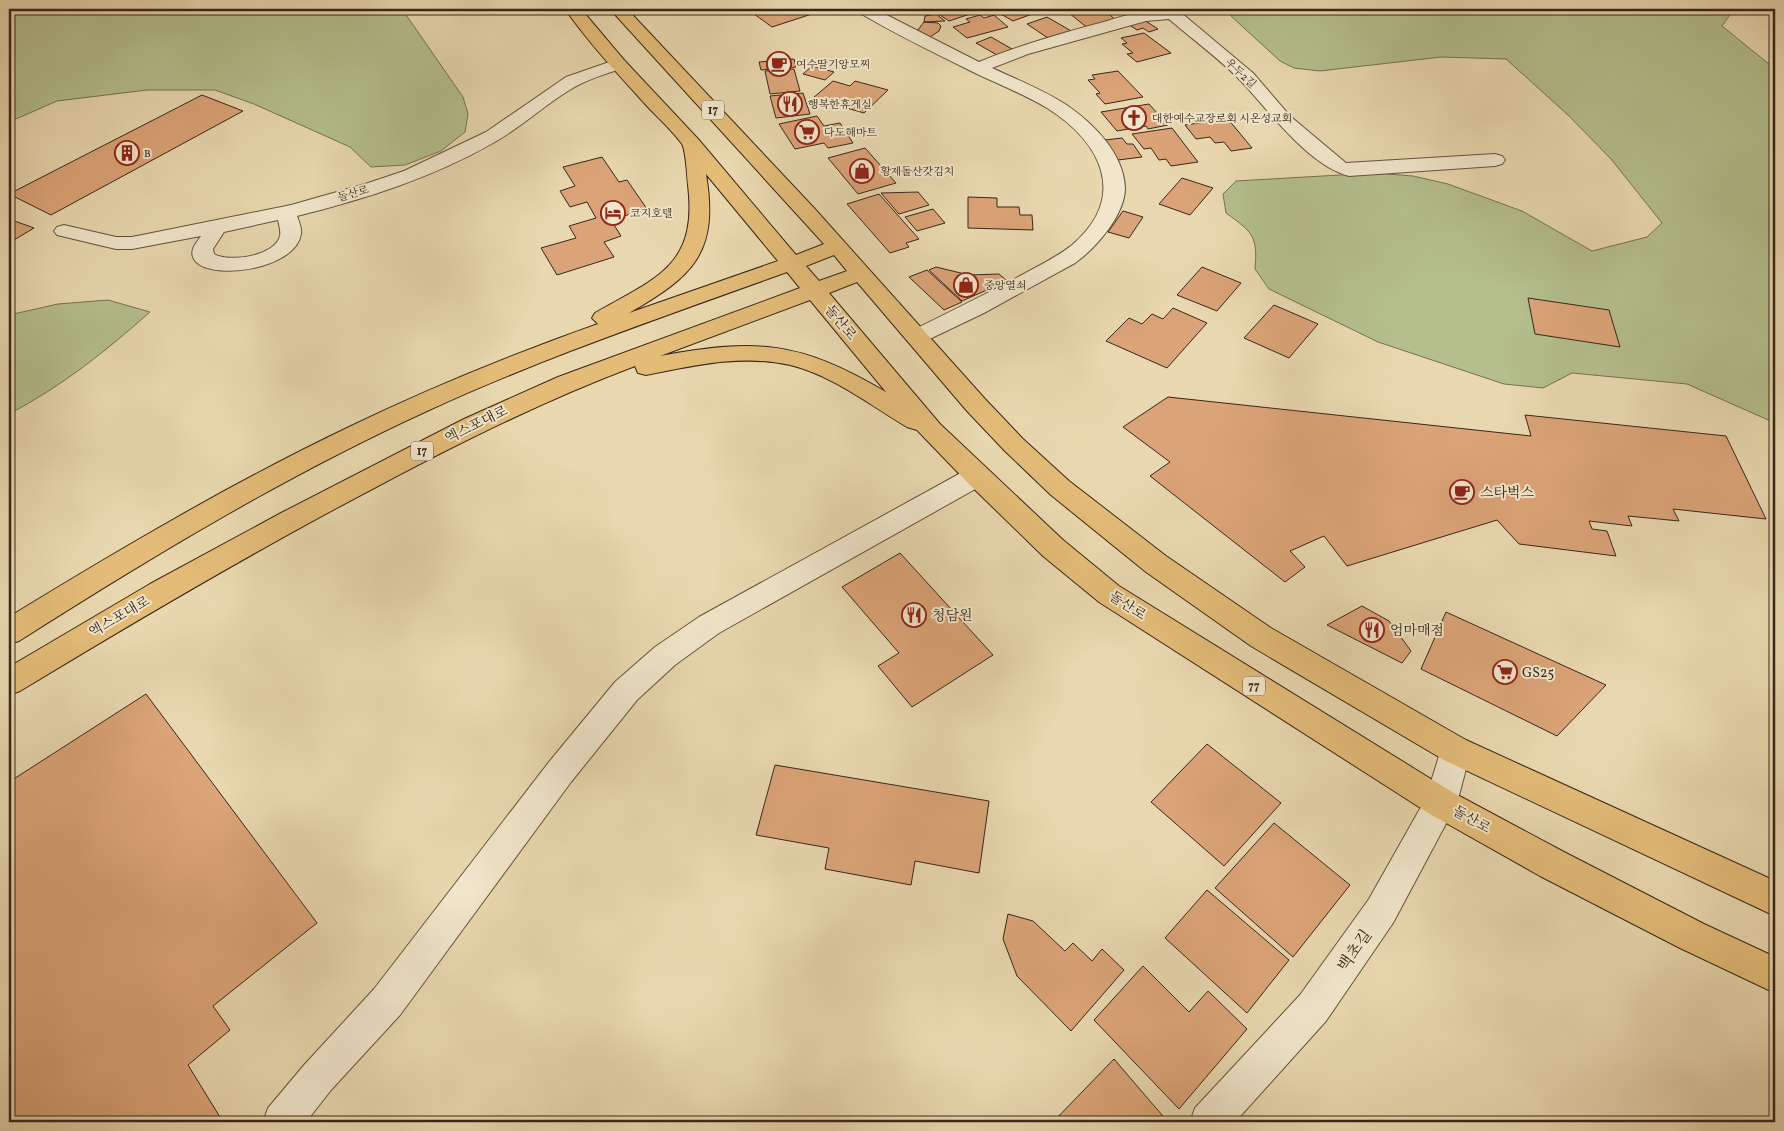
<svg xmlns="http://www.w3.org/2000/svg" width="1784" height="1131" viewBox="0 0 1784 1131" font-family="Vollkorn,'Noto Serif KR',serif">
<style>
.green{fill:#b4bf8c;stroke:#767252}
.building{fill:#dba478;stroke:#392619}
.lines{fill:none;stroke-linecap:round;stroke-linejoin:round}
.minor-casing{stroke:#65523e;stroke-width:2}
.major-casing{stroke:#392619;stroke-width:2}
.minor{fill:#f1e6cb;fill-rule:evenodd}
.major{fill:#e4bc78;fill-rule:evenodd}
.labels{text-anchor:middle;stroke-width:4;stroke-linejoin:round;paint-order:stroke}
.far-poi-label{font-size:11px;fill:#392619;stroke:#f1e6cb;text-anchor:start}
.far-street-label{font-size:11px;fill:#392619;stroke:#f1e6cb}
.shield{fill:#f1e6cb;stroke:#70604e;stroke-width:1}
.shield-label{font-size:12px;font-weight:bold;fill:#392619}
.street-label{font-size:14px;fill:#392619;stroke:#f1e6cb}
.poi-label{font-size:14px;fill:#392619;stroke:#f1e6cb;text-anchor:start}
.near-street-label{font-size:16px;fill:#392619;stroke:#f1e6cb}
</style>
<rect width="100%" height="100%" fill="#e9d8af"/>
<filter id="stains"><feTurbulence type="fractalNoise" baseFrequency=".004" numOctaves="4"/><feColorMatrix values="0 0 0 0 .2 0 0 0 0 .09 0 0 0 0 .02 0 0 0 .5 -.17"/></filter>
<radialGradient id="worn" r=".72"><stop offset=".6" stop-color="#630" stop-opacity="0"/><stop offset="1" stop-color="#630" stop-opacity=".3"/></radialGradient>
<!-- green -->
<path class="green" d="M 9,9 L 402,9 L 463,97 L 468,114 L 465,132 L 441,151 L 405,165 L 371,167 L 350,147 L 254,104 L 215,90 L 147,90 L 57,101 L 9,122 Z
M 1231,9 L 1734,9 L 1722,26 L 1775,69 L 1775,423 L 1687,384 L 1572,373 L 1543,388 L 1504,384 L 1378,342 L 1269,289 L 1255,269 C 1258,235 1252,232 1226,213 L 1223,194 L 1236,181 L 1375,173 L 1413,176 L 1448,184 L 1522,211 L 1592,251 L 1647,237 L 1662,223 L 1611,159 L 1568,115 L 1506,59 L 1441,57 L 1320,71 L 1294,68 L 1280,61 L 1231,16 Z
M 108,300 L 150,312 C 106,351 61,387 9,414 L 9,315 L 58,304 Z"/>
<!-- building -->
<path class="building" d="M 747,9 L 813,9 L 818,12 L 772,27 Z
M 931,9 L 976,9 L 979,11 L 949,21 Z
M 992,9 L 1041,9 L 1043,10 L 1013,21 Z
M 1064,9 L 1103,9 L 1118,22 L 1089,29 Z
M 936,14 L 945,21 L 924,22 L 925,16 Z
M 980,15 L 984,18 L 994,15 L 1008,27 L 967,38 L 953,27 L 970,22 L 966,19 Z
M 1047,17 L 1073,32 L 1051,40 L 1027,24 Z
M 1144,20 L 1158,29 L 1149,32 L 1143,28 L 1137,30 L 1128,24 Z
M 924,22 L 938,23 L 941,26 L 939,31 L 930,37 L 917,31 Z
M 1144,33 L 1171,53 L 1137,62 L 1127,54 L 1133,53 L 1122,44 L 1127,43 L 1121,38 Z
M 991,37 L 1012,49 L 997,55 L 976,43 Z
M 794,59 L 796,67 L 761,70 L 759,62 Z
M 812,66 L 834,72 L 825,80 L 803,74 Z
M 794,69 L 800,91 L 770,94 L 765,71 Z
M 1118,71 L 1143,97 L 1105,104 L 1096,94 L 1100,93 L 1088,80 L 1095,79 L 1092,75 Z
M 833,81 L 850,86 L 855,81 L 888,90 L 864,113 L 813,98 Z
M 803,93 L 810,114 L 776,118 L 770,96 Z
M 202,95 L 243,111 L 51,215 L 9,194 Z
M 1149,104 L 1168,125 L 1148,129 L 1146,126 L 1117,131 L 1101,112 Z
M 817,116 L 824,126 L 840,123 L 853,143 L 828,148 L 824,143 L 795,149 L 779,124 Z
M 1228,119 L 1252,148 L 1231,151 L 1224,142 L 1215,143 L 1210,137 L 1196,139 L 1185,125 Z
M 1172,128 L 1198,162 L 1171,166 L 1166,159 L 1159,160 L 1151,148 L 1144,149 L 1132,134 Z
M 1122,138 L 1127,144 L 1133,144 L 1142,157 L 1118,160 L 1105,140 Z
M 865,148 L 896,183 L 858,194 L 828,158 Z
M 602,157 L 619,182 L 627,180 L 647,209 L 611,220 L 621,236 L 604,242 L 614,257 L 557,275 L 541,248 L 576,238 L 569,226 L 596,218 L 587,202 L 570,207 L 560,191 L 575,186 L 563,167 Z
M 1182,178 L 1213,188 L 1190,215 L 1159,204 Z
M 918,192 L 929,205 L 899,214 L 881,193 Z
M 879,194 L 919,239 L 906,243 L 909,247 L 890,253 L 847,204 Z
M 968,197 L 997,198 L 997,207 L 1019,207 L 1020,215 L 1032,215 L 1033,230 L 968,228 Z
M 933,209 L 945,223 L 917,231 L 905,217 Z
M 1123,211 L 1143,217 L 1129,238 L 1108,232 Z
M 9,219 L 34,228 L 9,243 Z
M 936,267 L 969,275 L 999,274 L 1007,281 L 962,301 L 929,270 Z
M 1202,267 L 1241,283 L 1217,311 L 1177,295 Z
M 927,270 L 962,302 L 944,310 L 909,277 Z
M 1528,298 L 1609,310 L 1620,347 L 1535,334 Z
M 1274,305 L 1318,324 L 1289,358 L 1244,338 Z
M 1173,308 L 1207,323 L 1167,368 L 1106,341 L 1129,318 L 1142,324 L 1152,314 L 1163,319 Z
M 1168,397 L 1531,436 L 1525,415 L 1726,436 L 1766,519 L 1673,509 L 1679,521 L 1628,516 L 1632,526 L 1589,521 L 1592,529 L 1607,531 L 1616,556 L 1519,544 L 1497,520 L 1347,566 L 1324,536 L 1290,551 L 1305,567 L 1285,582 L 1150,476 L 1170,462 L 1123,427 Z
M 900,553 L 993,655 L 912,707 L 878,666 L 899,653 L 842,587 Z
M 1362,606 L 1389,621 L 1411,651 L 1402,663 L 1327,625 Z
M 1446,612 L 1606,685 L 1557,736 L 1421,669 Z
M 146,694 L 317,923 L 213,1006 L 230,1030 L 188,1065 L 223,1122 L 9,1122 L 9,782 Z
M 1770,742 L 1775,743 L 1775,770 Z
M 1207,744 L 1281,803 L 1224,866 L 1151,802 Z
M 775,765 L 989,801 L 979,873 L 915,861 L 911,885 L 825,869 L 829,848 L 756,835 Z
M 1274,823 L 1350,885 L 1293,957 L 1215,888 Z
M 1207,890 L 1289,960 L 1247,1013 L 1165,938 Z
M 1008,914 L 1033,921 L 1065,951 L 1073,943 L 1092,961 L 1102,949 L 1124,970 L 1071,1031 L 1017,976 L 1003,939 Z
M 1143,966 L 1189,1012 L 1208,991 L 1247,1029 L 1179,1109 L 1094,1020 Z
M 1114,1059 L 1168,1122 L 1053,1122 Z"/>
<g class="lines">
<defs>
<path id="minor" d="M 856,9 L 875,9 L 979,62 C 1017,46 1056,35 1096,24 C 1121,18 1152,4 1179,11 L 1253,73 L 1290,116 L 1346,163 L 1495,154 L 1502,156 L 1505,160 L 1502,164 L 1495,166 L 1349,176 C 1309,166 1269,111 1242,82 C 1220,59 1193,40 1169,19 L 1146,21 L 1028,54 L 992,68 C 1018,80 1044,90 1068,106 C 1094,124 1124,154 1125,188 C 1125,215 1096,248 1075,263 L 984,313 L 917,345 L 909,342 L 906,337 L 909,332 C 946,314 984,295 1020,276 C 1038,266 1057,257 1072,245 C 1129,196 1101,142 1047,108 C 1022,93 995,83 969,70 C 932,52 894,33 858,12 Z
M 618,59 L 624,60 L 627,64 L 624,68 C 605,74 585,80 568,91 C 542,107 520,128 493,143 C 432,178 365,199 297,216 C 299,221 302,229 301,234 C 295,272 201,282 193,257 C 190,249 197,242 201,236 L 132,249 L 116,249 L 57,235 L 54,231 L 57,227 L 64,225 L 116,237 L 132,237 L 291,205 L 365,184 L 404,171 L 486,132 L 566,77 ZM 278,220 C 279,225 281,231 280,236 C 275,256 230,263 214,254 L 213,249 L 224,232 Z
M 977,466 L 986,469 L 990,476 L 986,483 L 719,633 L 675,665 L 637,700 L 571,782 L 400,1015 L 331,1090 L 306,1122 L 263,1122 L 268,1108 L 305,1064 L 374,989 L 549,762 L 615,682 L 655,647 L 699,617 L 968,469 Z
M 1455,736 L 1466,740 L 1471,750 L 1457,803 L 1393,923 L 1326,1021 L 1235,1122 L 1190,1122 L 1195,1108 L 1300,995 L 1369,899 L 1426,798 L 1444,740 Z"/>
<path id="major" d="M 565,9 L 581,9 L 624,60 L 699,140 L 796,255 L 824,244 L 610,9 L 627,9 L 814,208 L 985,399 L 1023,439 L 1069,481 L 1166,556 L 1271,628 L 1466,740 L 1775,881 L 1775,916 L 1444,760 L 1251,646 L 1146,572 L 1051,495 L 1005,451 L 967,411 L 857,282 L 829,293 L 940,424 L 1063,540 L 1119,586 L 1452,792 L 1564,852 L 1704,924 L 1775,957 L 1775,993 L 1680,948 L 1540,876 L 1430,814 L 1099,602 L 1043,556 L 968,483 L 917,430 L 907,427 C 870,405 832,375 790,365 C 742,354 692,366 646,375 L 638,373 L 635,366 C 545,400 463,441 378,486 C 256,550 137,620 20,691 L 9,695 L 9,667 L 150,584 L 283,512 L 464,419 L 558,377 L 800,288 L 787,272 C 666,316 544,357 427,411 C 285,476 151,557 19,641 L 9,644 L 9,617 C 120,549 232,483 349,427 C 430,388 513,354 598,324 L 592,318 L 595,313 C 656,278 698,266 688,185 C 687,175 686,151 682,144 C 672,130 657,117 646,105 C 618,74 589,43 565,9 ZM 706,174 L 778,261 L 629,313 C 694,276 719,252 706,174 ZM 834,255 L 847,271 L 819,281 L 806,266 ZM 810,300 L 886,392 C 799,341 758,338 660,356 Z"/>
</defs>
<!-- minor casing -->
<use href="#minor" class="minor-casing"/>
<!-- major casing -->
<use href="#major" class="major-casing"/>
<!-- minor -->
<use href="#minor" class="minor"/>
<!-- major -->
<use href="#major" class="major"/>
</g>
<!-- icons -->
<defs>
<symbol id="cafe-ring" viewBox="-11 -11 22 22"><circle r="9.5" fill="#f1e6cb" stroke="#8f2418" stroke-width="1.5"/><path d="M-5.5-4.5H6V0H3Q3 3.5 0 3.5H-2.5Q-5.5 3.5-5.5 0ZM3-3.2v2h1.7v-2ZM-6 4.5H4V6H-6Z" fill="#8f2418"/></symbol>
<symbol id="restaurant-ring" viewBox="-11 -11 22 22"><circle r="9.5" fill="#f1e6cb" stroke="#8f2418" stroke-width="1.5"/><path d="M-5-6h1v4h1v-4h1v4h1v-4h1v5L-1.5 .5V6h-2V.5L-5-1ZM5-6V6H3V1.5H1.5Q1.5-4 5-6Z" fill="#8f2418"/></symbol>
<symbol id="church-ring" viewBox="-11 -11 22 22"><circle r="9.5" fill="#f1e6cb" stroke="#8f2418" stroke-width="1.5"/><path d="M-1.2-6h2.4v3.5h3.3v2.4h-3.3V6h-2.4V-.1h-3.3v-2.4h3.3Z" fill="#8f2418"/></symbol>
<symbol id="supermarket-ring" viewBox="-11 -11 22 22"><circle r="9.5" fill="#f1e6cb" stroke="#8f2418" stroke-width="1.5"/><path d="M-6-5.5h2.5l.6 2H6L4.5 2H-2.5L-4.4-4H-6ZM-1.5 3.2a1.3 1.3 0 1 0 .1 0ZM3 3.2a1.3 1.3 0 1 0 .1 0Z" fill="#8f2418"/></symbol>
<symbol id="building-ring" viewBox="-11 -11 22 22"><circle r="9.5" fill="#f1e6cb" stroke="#8f2418" stroke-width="1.5"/><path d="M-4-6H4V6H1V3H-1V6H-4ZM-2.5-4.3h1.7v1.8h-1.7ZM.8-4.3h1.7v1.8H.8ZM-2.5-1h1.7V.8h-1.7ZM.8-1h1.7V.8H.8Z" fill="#8f2418"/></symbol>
<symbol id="shop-ring" viewBox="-11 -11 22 22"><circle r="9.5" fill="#f1e6cb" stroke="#8f2418" stroke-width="1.5"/><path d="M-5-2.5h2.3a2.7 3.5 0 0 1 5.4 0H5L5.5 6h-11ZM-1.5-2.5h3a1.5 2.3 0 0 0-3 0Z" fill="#8f2418"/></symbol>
<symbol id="hotel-ring" viewBox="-11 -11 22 22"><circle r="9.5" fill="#f1e6cb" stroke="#8f2418" stroke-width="1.5"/><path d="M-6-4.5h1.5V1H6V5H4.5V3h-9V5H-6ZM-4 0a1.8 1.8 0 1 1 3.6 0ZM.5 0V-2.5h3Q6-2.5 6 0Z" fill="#8f2418"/></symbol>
</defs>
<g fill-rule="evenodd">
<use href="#cafe-ring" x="765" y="50" width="28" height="28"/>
<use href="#restaurant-ring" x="776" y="90" width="28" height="28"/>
<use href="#church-ring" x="1120" y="104" width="28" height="28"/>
<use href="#supermarket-ring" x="793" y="118" width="28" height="28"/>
<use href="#building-ring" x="113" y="139" width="28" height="28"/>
<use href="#shop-ring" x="848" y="157" width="28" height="28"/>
<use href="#hotel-ring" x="599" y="199" width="28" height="28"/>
<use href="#shop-ring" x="952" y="271" width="28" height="28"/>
<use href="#cafe-ring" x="1448" y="478" width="28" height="28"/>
<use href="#restaurant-ring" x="900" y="601" width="28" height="28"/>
<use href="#restaurant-ring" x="1358" y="616" width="28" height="28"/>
<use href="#supermarket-ring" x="1491" y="658" width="28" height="28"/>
</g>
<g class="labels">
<!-- far-poi labels -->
<g class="far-poi-label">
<text x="796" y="68">여수딸기앙모찌</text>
<text x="808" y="108">행복한휴게실</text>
<text x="1152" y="122">대한예수교장로회 시온성교회</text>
<text x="824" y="136">다도해마트</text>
<text x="144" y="157">B</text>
<text x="880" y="175">황제돌산갓김치</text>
<text x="630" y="217">코지호텔</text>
<text x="984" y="289">중앙열쇠</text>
</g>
<!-- far-street labels -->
<g class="far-street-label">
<text transform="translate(1241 73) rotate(43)" y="4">우두2길</text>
<text transform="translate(353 193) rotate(-16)" y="4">돌산로</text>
</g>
<!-- shield labels -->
<g class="shield">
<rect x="702" y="100.5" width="22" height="19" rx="4"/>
<rect x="411" y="441.5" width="22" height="19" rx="4"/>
<rect x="1243" y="676.5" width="22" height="19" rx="4"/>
</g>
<g class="shield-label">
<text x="713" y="114">17</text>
<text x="422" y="455">17</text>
<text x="1254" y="690">77</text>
</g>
<!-- street labels -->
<g class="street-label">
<text transform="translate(841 322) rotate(50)" y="5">돌산로</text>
<text transform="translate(476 424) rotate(-26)" y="5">엑스포대로</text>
<text transform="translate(1128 605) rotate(33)" y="5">돌산로</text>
<text transform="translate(119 616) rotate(-30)" y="5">엑스포대로</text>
<text transform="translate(1472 819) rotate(29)" y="5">돌산로</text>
</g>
<!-- poi labels -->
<g class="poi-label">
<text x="1480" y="497">스타벅스</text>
<text x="932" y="620">청담원</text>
<text x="1390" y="635">엄마매점</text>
<text x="1522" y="677">GS25</text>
</g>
<!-- near-street labels -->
<g class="near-street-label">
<text transform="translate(1354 950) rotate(-55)" y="6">백초길</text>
</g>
</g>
<!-- margin -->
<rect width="1784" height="1131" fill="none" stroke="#e9d8af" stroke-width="30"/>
<rect x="10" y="10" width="1764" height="1111" fill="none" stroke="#392619" stroke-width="2.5"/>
<rect x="15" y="15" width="1754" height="1101" fill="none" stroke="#392619"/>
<rect width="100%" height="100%" filter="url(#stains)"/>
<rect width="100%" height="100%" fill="url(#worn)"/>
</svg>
